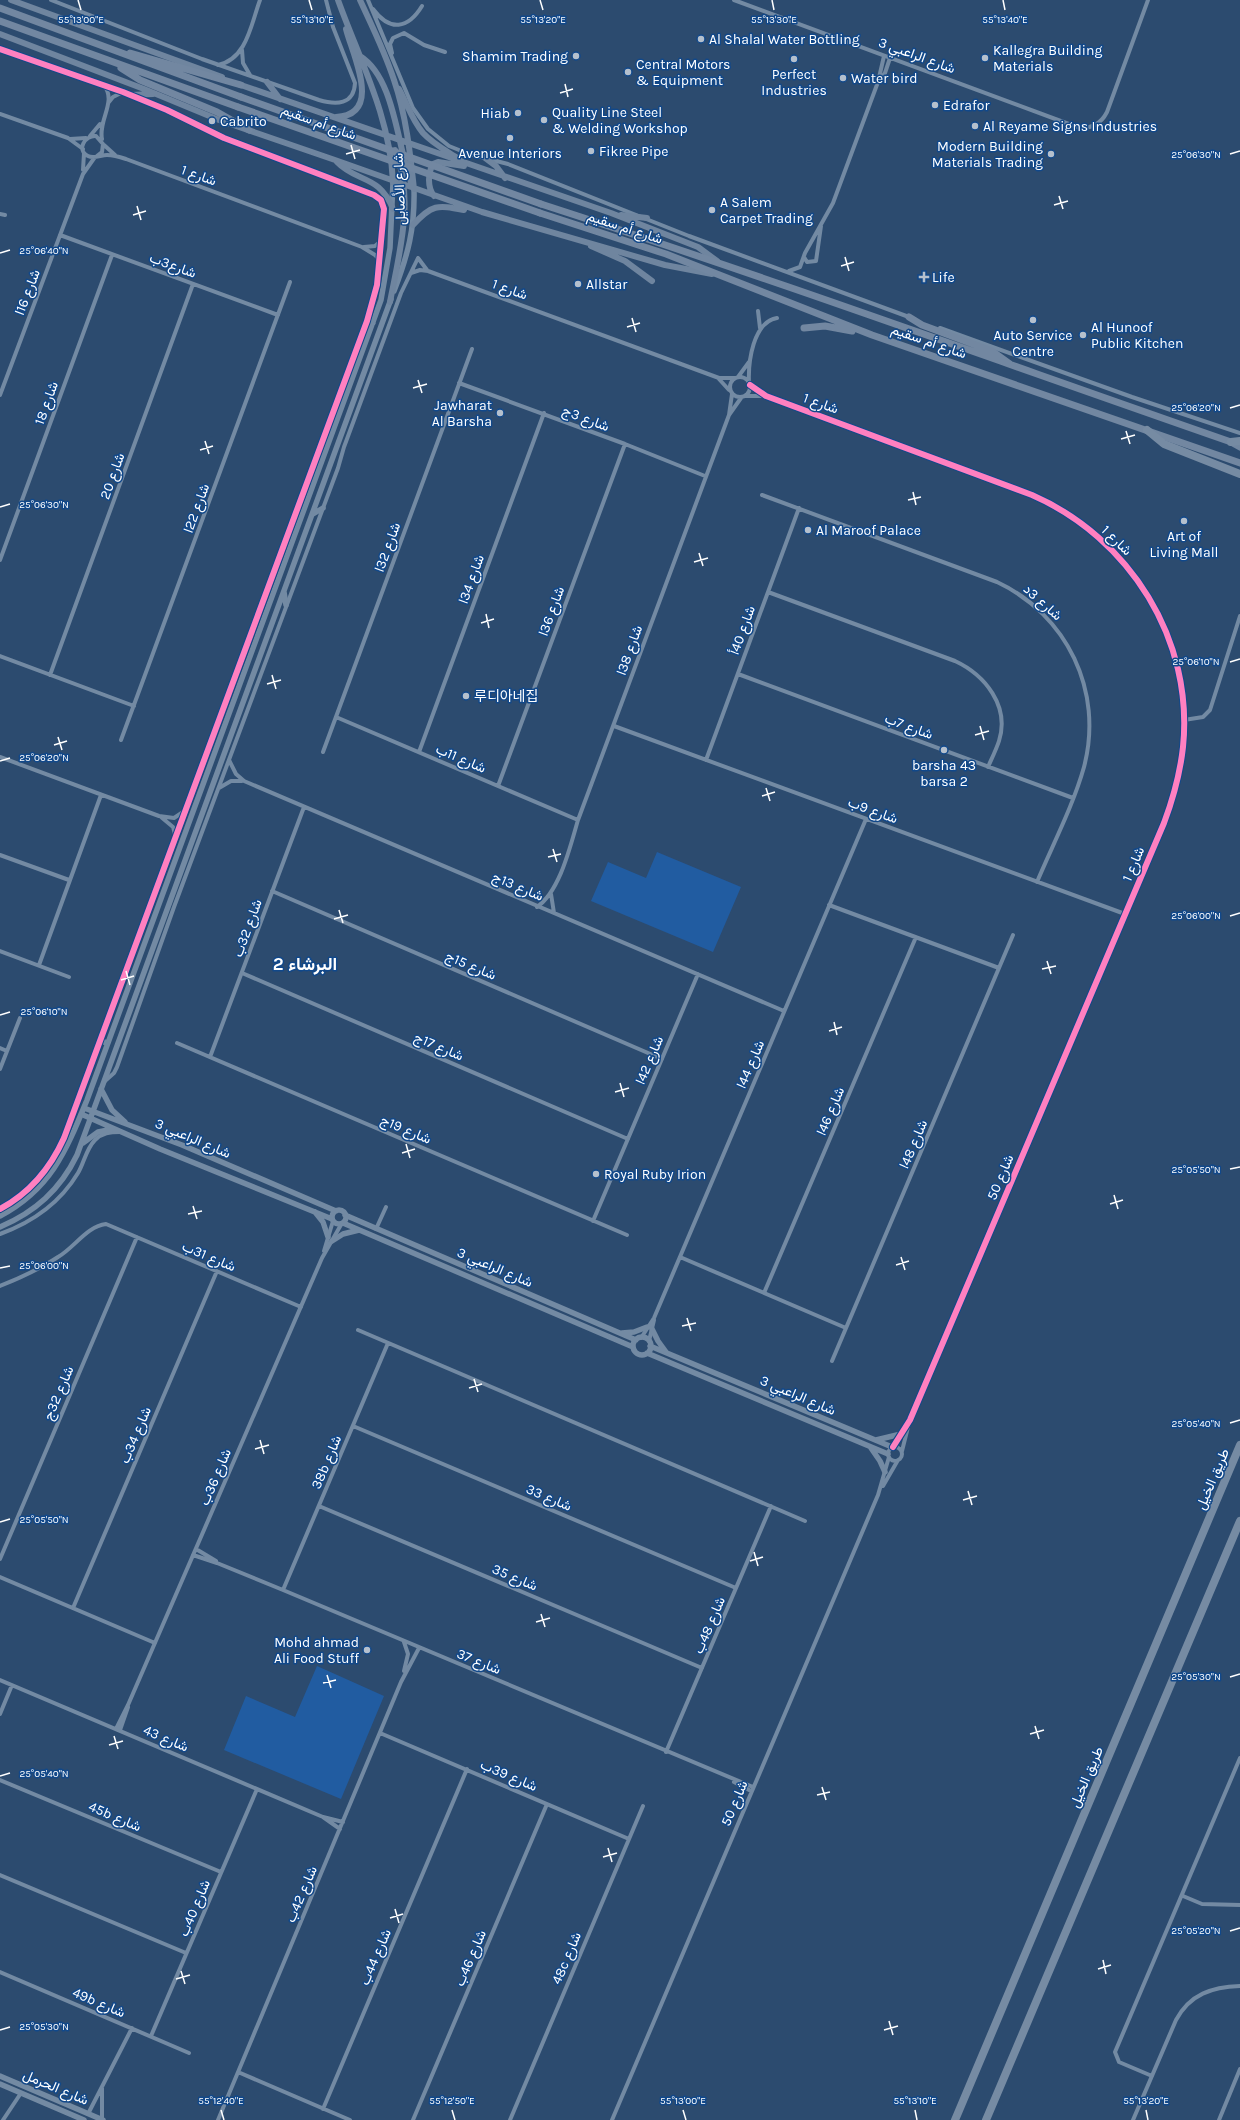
<svg xmlns="http://www.w3.org/2000/svg" width="1240" height="2120" viewBox="0 0 1240 2120" font-family="Karla,Vazirmatn,'Noto Sans KR',sans-serif">
<style>
.green{fill:#215ca1}
.lines{fill:none;stroke-linecap:round;stroke-linejoin:round}
.minor{stroke:#738aa3;stroke-width:4}
.tertiary{stroke:#738aa3;stroke-width:5.5}
.secondary{stroke:#6f859f;stroke-width:6}
.primary{stroke:#7287a1;stroke-width:7}
.motorway{stroke:#768ba3;stroke-width:8}
.primary-bridge{stroke:#7287a1;stroke-width:7}
.cycleway-casing{stroke:#11488a;stroke-width:8}
.cycleway{stroke:#ff80c0;stroke-width:6}
.ticks{fill:none;stroke:#fff;stroke-width:1.5}
.poi-dot{fill:#b5c0cd;stroke:#11488a;stroke-width:1.5}
.labels{text-anchor:middle;stroke-width:3;stroke-linejoin:round;paint-order:stroke}
.poi-label{font-size:14px;fill:#fff;stroke:#11488a;text-anchor:start}
.street-label{font-size:14px;fill:#fff;stroke:#11488a}
.district-label{font-size:18px;font-weight:bold;fill:#fff;stroke:#11488a}
.ticks-label{font-size:10px;text-anchor:middle;fill:#fff;stroke:#11488a;stroke-width:3;stroke-linejoin:round;paint-order:stroke}
</style>
<rect width="100%" height="100%" fill="#2c4b6f"/>
<!-- green -->
<path class="green" d="M 657,852 L 741,887 L 713,952 L 591,901 L 608,862 L 646,878 Z
M 317,1666 L 384,1696 L 341,1799 L 224,1750 L 246,1696 L 295,1717 Z"/>
<g class="lines">
<!-- minor -->
<path class="minor" d="M 51,0 L 202,59 L 319,100 C 336,105 354,105 355,83 L 333,27 L 326,0
M 368,0 L 413,108 L 428,129 L 449,146 L 469,154 L 508,164 L 689,236 L 909,317
M 734,0 L 1077,127 C 1090,130 1101,124 1107,112 L 1148,0
M 373,9 C 390,32 408,29 422,6
M 0,49 L 123,92 L 167,110 L 224,138 L 374,195 L 381,200 L 384,209 L 377,285 L 367,321 L 64,1138 C 50,1169 30,1193 0,1209
M 242,50 L 243,63 L 250,75
M 392,53 L 390,44 L 393,38 L 404,33 L 424,45 L 445,52
M 218,65 C 247,59 251,24 260,0
M 878,82 L 885,73 L 890,58
M 109,102 L 113,97 L 123,92
M 0,114 L 68,138 L 83,149
M 90,136 L 100,124
M 70,139 L 86,138
M 102,139 C 98,120 117,102 104,85
M 104,145 L 115,155
M 97,156 L 102,152 L 103,144 L 96,136 C 85,135 76,150 88,156 C 94,159 101,155 107,155 C 114,155 120,157 126,159 L 362,247 L 375,255 L 381,261
M 83,170 L 84,153
M 0,214 L 5,215
M 60,235 L 278,315
M 364,247 L 375,246 L 382,240
M 804,257 L 807,262 L 816,261 L 821,226
M 418,258 L 427,270
M 789,271 L 800,267 L 805,253 L 833,203 L 878,82 L 884,56
M 411,273 L 420,270 L 428,271 L 719,378 L 736,378
M 758,311 L 760,328
M 940,328 L 1132,397 L 1240,433
M730 387a10 10 0 1 1 20 0a10 10 0 1 1-20 0Z
M 738,377 L 749,362
M 719,379 L 729,390
M 459,383 L 625,444 L 705,476
M 749,383 C 748,362 753,322 777,318
M 750,385 L 766,396 L 1032,495 C 1130,538 1194,640 1183,747 C 1180,774 1173,799 1164,823 L 910,1420 L 893,1447
M 0,395 L 83,174 L 95,157
M 745,396 L 764,396
M 729,415 L 741,398
M 762,495 L 997,582 C 1067,615 1104,691 1084,767 C 1073,806 1053,844 1037,882
M 0,560 L 112,255
M 768,592 L 955,661 C 985,675 1010,706 999,741 C 996,750 992,758 988,767
M 0,656 L 134,706
M 738,674 L 1073,798
M 50,675 L 193,284
M 336,717 L 578,820
M 1184,720 L 1203,717 L 1210,710 L 1240,616
M 614,726 L 1125,914
M 121,740 L 290,282
M 323,752 L 472,349
M 419,752 L 544,413
M 0,757 L 159,816 L 174,818 L 186,810
M 229,760 L 236,774 L 244,781 L 784,1011
M 706,760 L 799,508
M 498,786 L 625,444
M 219,788 L 231,781 L 242,781
M 161,817 L 173,827 L 176,838
M 0,855 L 69,880
M 272,891 L 662,1059
M 551,894 L 554,913
M 829,905 L 999,968
M 537,907 C 560,891 570,847 578,820 L 729,415 L 732,394
M 0,951 L 69,977
M 39,965 L 101,795
M 242,973 L 628,1139
M 177,1043 L 627,1235
M 0,1048 L 7,1051
M 210,1057 L 304,807
M 0,1069 L 20,1018
M 105,1081 L 114,1073 L 117,1067 L 174,907 L 338,468 L 344,447 L 401,293 L 418,258
M 593,1221 L 698,974
M 376,1229 L 386,1207
M 0,1234 C 33,1222 60,1203 78,1173 C 84,1163 86,1149 95,1140 C 102,1133 110,1132 120,1132
M 324,1251 L 333,1221
M 680,1257 L 846,1328
M 0,1286 C 20,1278 40,1269 58,1257 C 74,1248 87,1226 106,1224 L 301,1307
M 764,1293 L 916,937
M 358,1330 L 805,1521
M 641,1338 L 654,1318 L 866,819
M 649,1341 L 654,1320
M 832,1361 L 1013,935
M 353,1426 L 736,1588
M888 1454a7 7 0 1 1 14 0a7 7 0 1 1-14 0Z
M 902,1451 L 909,1423
M 883,1486 L 898,1460
M 319,1506 L 702,1668
M 196,1549 L 216,1561
M 193,1555 L 217,1563 L 283,1590 L 753,1787
M 0,1559 L 137,1237
M 0,1577 L 155,1643
M 283,1590 L 388,1343
M 73,1608 L 217,1271
M 404,1642 L 408,1654 L 404,1671
M 0,1680 L 323,1817 L 343,1822
M 0,1714 L 12,1685
M 116,1729 L 128,1705 L 322,1258 L 342,1223
M 120,1730 L 128,1707
M 380,1733 L 629,1839
M 666,1752 L 771,1506
M 0,1780 L 221,1872
M 734,1782 L 751,1791
M 323,1817 L 340,1829
M 0,1875 L 186,1953
M 1183,1896 L 1202,1904 L 1240,1905
M 0,1972 L 189,2053
M 151,2036 L 257,1789
M 238,2072 L 350,2120
M 1152,2076 L 1119,2062 L 1115,2052 L 1240,1758
M 323,2109 L 467,1769
M 88,2114 L 132,2028
M 3,2120 L 21,2093
M 102,2120 L 102,2088
M 218,2120 L 401,1682 L 419,1648
M 413,2120 L 547,1804
M 510,2120 L 643,1806
M 612,2120 L 878,1495 L 889,1457
M 1133,2120 L 1176,2020 C 1190,1994 1212,1987 1240,1986
M 1219,2120 L 1240,2069"/>
<!-- tertiary -->
<path class="tertiary" d="M 394,291 C 408,255 415,228 414,189
M 367,321 L 373,323
M 313,514 L 323,508
M 284,592 L 286,605
M 100,1041 L 108,1043
M 101,1089 L 112,1110 L 125,1122
M 84,1108 L 182,1145 L 336,1211
M 81,1114 L 160,1149 L 332,1219
M 83,1143 L 98,1132 L 113,1129
M332 1217a7 7 0 1 1 14 0a7 7 0 1 1-14 0Z
M 315,1212 L 323,1222 L 328,1237
M 345,1215 L 636,1340
M 0,1216 C 51,1189 66,1151 87,1100 L 381,300 L 390,248 L 393,182
M 343,1223 L 633,1347
M 0,1227 C 35,1212 60,1190 77,1155 L 391,299
M 332,1241 L 343,1234 L 359,1230
M 652,1329 L 658,1341 L 666,1352
M 622,1333 L 634,1332 L 647,1327
M633 1346a9 9 0 1 1 18 0a9 9 0 1 1-18 0Z
M 650,1346 L 892,1447
M 647,1353 L 888,1454
M 876,1440 L 901,1434
M 871,1448 L 880,1461 L 885,1472
M 0,2076 L 103,2120
M 0,2084 L 84,2120"/>
<!-- secondary -->
<path class="secondary" d="M 11,0 L 222,77
M 338,0 C 360,61 390,116 393,182
M 360,0 C 372,26 385,52 394,80 C 406,115 410,152 414,189
M 0,34 L 144,89 L 219,120 L 335,160 L 482,212 L 665,265 L 712,274
M 360,56 C 395,78 397,146 411,182
M 267,82 L 280,99
M 238,84 L 611,213 L 698,247 L 717,261
M 399,89 C 407,104 412,120 423,133 C 433,144 447,151 459,159
M 131,95 L 153,94
M 336,117 C 384,115 352,54 346,29
M 484,157 L 496,166 L 505,178
M 337,162 C 357,183 379,174 393,209
M 434,196 C 427,187 428,173 433,164 L 438,162 L 464,166
M 621,215 L 647,218
M 413,225 C 432,204 437,205 464,210
M 591,246 L 625,261 L 652,281
M 390,302 C 399,255 415,197 395,150"/>
<!-- primary -->
<path class="primary" d="M 0,8 L 241,97
M 0,21 L 238,107
M 130,53 L 241,85
M 121,68 L 140,80 L 217,112 L 249,130
M 541,204 C 773,279 1001,362 1231,442 L 1240,447
M 540,213 L 666,254 L 872,335 L 1240,463
M 909,317 L 922,325 L 992,351 L 1010,364
M 804,328 L 825,326 L 852,331"/>
<!-- motorway -->
<path class="motorway" d="M 1147,430 L 1164,444 L 1240,474
M 1231,442 L 1240,441
M 955,2120 L 1240,1445
M 986,2120 L 1240,1521"/>
<!-- primary-bridge -->
<path class="primary-bridge" d="M 241,97 L 541,204
M 238,107 L 540,213"/>
<defs>
<path id="cycleway" d="M 0,49 L 123,92 L 167,110 L 224,138 L 374,195 L 381,200 L 384,209 L 377,285 L 367,321 L 64,1138 C 50,1169 30,1193 0,1209
M 750,385 L 766,396 L 1032,495 C 1130,538 1194,640 1183,747 C 1180,774 1173,799 1164,823 L 910,1420 L 893,1447"/>
</defs>
<!-- cycleway casing -->
<use href="#cycleway" class="cycleway-casing"/>
<!-- cycleway -->
<use href="#cycleway" class="cycleway"/>
</g>
<!-- ticks -->
<path class="ticks" d="M 78,0 L 81,10M 309,0 L 312,10M 540,0 L 543,10M 772,0 L 774,10M 1003,0 L 1005,10M 565,84 L 568,97M 560,93 L 573,89M 351,145 L 355,159M 346,154 L 360,150M 1230,154 L 1240,151M 1059,196 L 1063,209M 1054,205 L 1068,201M 137,206 L 141,220M 133,215 L 146,211M 0,253 L 10,250M 845,257 L 849,271M 841,266 L 854,262M 632,318 L 636,332M 627,327 L 640,323M 418,380 L 422,393M 413,388 L 427,384M 1230,408 L 1240,405M 1126,431 L 1130,444M 1121,439 L 1135,435M 205,441 L 209,454M 200,450 L 213,446M 913,492 L 916,505M 908,500 L 921,497M 0,507 L 10,504M 699,553 L 703,566M 694,562 L 708,558M 486,614 L 489,628M 481,623 L 494,619M 1230,662 L 1240,659M 272,675 L 276,689M 267,684 L 281,680M 980,726 L 984,740M 975,735 L 989,731M 58,737 L 62,750M 54,745 L 67,741M 0,761 L 10,758M 766,788 L 770,801M 762,796 L 775,792M 553,849 L 557,862M 548,857 L 561,854M 339,910 L 343,923M 1230,916 L 1240,913M 334,919 L 348,915M 1047,961 L 1051,974M 1042,969 L 1056,966M 126,971 L 130,985M 121,980 L 134,976M 0,1015 L 10,1012M 834,1022 L 837,1035M 829,1031 L 842,1027M 620,1083 L 624,1097M 615,1092 L 629,1088M 406,1144 L 410,1158M 402,1153 L 415,1149M 1230,1169 L 1240,1167M 1114,1195 L 1118,1209M 1110,1204 L 1123,1200M 193,1206 L 197,1219M 188,1214 L 202,1211M 901,1257 L 905,1270M 896,1265 L 909,1261M 0,1268 L 10,1266M 687,1318 L 691,1331M 682,1326 L 696,1323M 474,1379 L 478,1392M 469,1388 L 482,1384M 1230,1423 L 1240,1420M 260,1440 L 264,1454M 255,1449 L 269,1445M 968,1491 L 972,1505M 963,1500 L 977,1496M 0,1522 L 10,1519M 754,1552 L 758,1566M 750,1561 L 763,1557M 541,1614 L 545,1627M 536,1622 L 550,1618M 327,1675 L 331,1688M 1230,1677 L 1240,1674M 323,1683 L 336,1680M 1035,1726 L 1039,1739M 1030,1734 L 1044,1730M 114,1736 L 118,1749M 109,1745 L 123,1741M 0,1776 L 10,1773M 822,1787 L 826,1800M 817,1795 L 830,1792M 608,1848 L 612,1862M 603,1857 L 617,1853M 395,1909 L 399,1923M 390,1918 L 403,1914M 1230,1931 L 1240,1928M 1103,1960 L 1106,1974M 1098,1969 L 1111,1965M 181,1971 L 185,1984M 176,1979 L 190,1975M 889,2021 L 893,2035M 0,2030 L 10,2027M 884,2030 L 898,2026M 221,2110 L 224,2120M 452,2110 L 455,2120M 683,2110 L 686,2120M 915,2110 L 917,2120M 1146,2110 L 1148,2120"/>
<!-- markers -->
<g class="poi-dot">
<circle cx="701" cy="39" r="4"/>
<circle cx="576" cy="56" r="4"/>
<circle cx="985" cy="58" r="4"/>
<circle cx="794" cy="59" r="4"/>
<circle cx="628" cy="72" r="4"/>
<circle cx="843" cy="78" r="4"/>
<circle cx="935" cy="105" r="4"/>
<circle cx="518" cy="113" r="4"/>
<circle cx="544" cy="120" r="4"/>
<circle cx="212" cy="121" r="4"/>
<circle cx="975" cy="126" r="4"/>
<circle cx="510" cy="138" r="4"/>
<circle cx="591" cy="151" r="4"/>
<circle cx="1051" cy="154" r="4"/>
<circle cx="712" cy="210" r="4"/>
<path d="M922 271h4v4h4v4h-4v4h-4v-4h-4v-4h4z"/>
<circle cx="578" cy="284" r="4"/>
<circle cx="1033" cy="320" r="4"/>
<circle cx="1083" cy="335" r="4"/>
<circle cx="500" cy="413" r="4"/>
<circle cx="1184" cy="521" r="4"/>
<circle cx="808" cy="530" r="4"/>
<circle cx="466" cy="696" r="4"/>
<circle cx="944" cy="750" r="4"/>
<circle cx="596" cy="1174" r="4"/>
<circle cx="367" cy="1650" r="4"/>
</g>
<g class="labels">
<!-- poi labels -->
<g class="poi-label">
<text x="709" y="44">Al Shalal Water Bottling</text>
<text x="993" y="55">Kallegra Building<tspan x="993" dy="16">Materials</tspan></text>
<text x="568" y="61" text-anchor="end">Shamim Trading</text>
<text x="636" y="69">Central Motors<tspan x="636" dy="16">&amp; Equipment</tspan></text>
<text x="794" y="79" text-anchor="middle">Perfect<tspan x="794" dy="16">Industries</tspan></text>
<text x="851" y="83">Water bird</text>
<text x="943" y="110">Edrafor</text>
<text x="552" y="117">Quality Line Steel<tspan x="552" dy="16">&amp; Welding Workshop</tspan></text>
<text x="510" y="118" text-anchor="end">Hiab</text>
<text x="220" y="126">Cabrito</text>
<text x="983" y="131">Al Reyame Signs Industries</text>
<text x="1043" y="151" text-anchor="end">Modern Building<tspan x="1043" dy="16">Materials Trading</tspan></text>
<text x="599" y="156">Fikree Pipe</text>
<text x="510" y="158" text-anchor="middle">Avenue Interiors</text>
<text x="720" y="207">A Salem<tspan x="720" dy="16">Carpet Trading</tspan></text>
<text x="932" y="282">Life</text>
<text x="586" y="289">Allstar</text>
<text x="1091" y="332">Al Hunoof<tspan x="1091" dy="16">Public Kitchen</tspan></text>
<text x="1033" y="340" text-anchor="middle">Auto Service<tspan x="1033" dy="16">Centre</tspan></text>
<text x="492" y="410" text-anchor="end">Jawharat<tspan x="492" dy="16">Al Barsha</tspan></text>
<text x="816" y="535">Al Maroof Palace</text>
<text x="1184" y="541" text-anchor="middle">Art of<tspan x="1184" dy="16">Living Mall</tspan></text>
<text x="474" y="701">루디아네집</text>
<text x="944" y="770" text-anchor="middle">barsha 43<tspan x="944" dy="16">barsa 2</tspan></text>
<text x="604" y="1179">Royal Ruby Irion</text>
<text x="359" y="1647" text-anchor="end">Mohd ahmad<tspan x="359" dy="16">Ali Food Stuff</tspan></text>
</g>
<!-- street labels -->
<g class="street-label">
<text transform="translate(917 55) rotate(20)" y="5">شارع الراعبي 3</text>
<text transform="translate(319 122) rotate(20)" y="5">شارع أم سقيم</text>
<text transform="translate(199 175) rotate(20)" y="5">شارع 1</text>
<text transform="translate(399 189) rotate(-92)" y="5">شارع الأصايل</text>
<text transform="translate(625 227) rotate(18)" y="5">شارع أم سقيم</text>
<text transform="translate(173 265) rotate(20)" y="5">شارع3ب</text>
<text transform="translate(510 289) rotate(20)" y="5">شارع 1</text>
<text transform="translate(27 292) rotate(-69)" y="5">شارع 16ا</text>
<text transform="translate(929 341) rotate(19)" y="5">شارع أم سقيم</text>
<text transform="translate(46 403) rotate(-70)" y="5">شارع 18</text>
<text transform="translate(821 403) rotate(20)" y="5">شارع 1</text>
<text transform="translate(586 418) rotate(21)" y="5">شارع 3ج</text>
<text transform="translate(112 476) rotate(-70)" y="5">شارع 20</text>
<text transform="translate(196 508) rotate(-70)" y="5">شارع 22ا</text>
<text transform="translate(1117 540) rotate(44)" y="5">شارع 1</text>
<text transform="translate(387 547) rotate(-70)" y="5">شارع 32ا</text>
<text transform="translate(471 579) rotate(-70)" y="5">شارع 34ا</text>
<text transform="translate(1043 602) rotate(42)" y="5">شارع 3د</text>
<text transform="translate(551 611) rotate(-70)" y="5">شارع 36ا</text>
<text transform="translate(742 630) rotate(-70)" y="5">شارع 40أ</text>
<text transform="translate(629 650) rotate(-70)" y="5">شارع 38ا</text>
<text transform="translate(909 726) rotate(20)" y="5">شارع 7ب</text>
<text transform="translate(461 758) rotate(23)" y="5">شارع 11ب</text>
<text transform="translate(873 810) rotate(20)" y="5">شارع 9ب</text>
<text transform="translate(1133 864) rotate(-67)" y="5">شارع 1</text>
<text transform="translate(518 886) rotate(23)" y="5">شارع 13ج</text>
<text transform="translate(247 928) rotate(-70)" y="5">شارع 32ب</text>
<text transform="translate(471 965) rotate(23)" y="5">شارع 15ج</text>
<text transform="translate(439 1046) rotate(23)" y="5">شارع 17ج</text>
<text transform="translate(649 1060) rotate(-67)" y="5">شارع 42ا</text>
<text transform="translate(750 1064) rotate(-67)" y="5">شارع 44ا</text>
<text transform="translate(830 1111) rotate(-67)" y="5">شارع 46ا</text>
<text transform="translate(406 1129) rotate(23)" y="5">شارع 19ج</text>
<text transform="translate(193 1138) rotate(23)" y="5">شارع الراعبي 3</text>
<text transform="translate(913 1144) rotate(-67)" y="5">شارع 48ا</text>
<text transform="translate(1000 1177) rotate(-67)" y="5">شارع 50</text>
<text transform="translate(209 1256) rotate(23)" y="5">شارع 31ب</text>
<text transform="translate(495 1267) rotate(23)" y="5">شارع الراعبي 3</text>
<text transform="translate(58 1393) rotate(-67)" y="5">شارع 32ج</text>
<text transform="translate(798 1395) rotate(23)" y="5">شارع الراعبي 3</text>
<text transform="translate(135 1435) rotate(-67)" y="5">شارع 34ب</text>
<text transform="translate(326 1462) rotate(-67)" y="5">38b شارع</text>
<text transform="translate(215 1477) rotate(-67)" y="5">شارع 36ب</text>
<text transform="translate(1212 1479) rotate(-67)" y="5">طريق الخيل</text>
<text transform="translate(549 1497) rotate(23)" y="5">شارع 33</text>
<text transform="translate(515 1577) rotate(23)" y="5">شارع 35</text>
<text transform="translate(709 1625) rotate(-67)" y="5">شارع 48ب</text>
<text transform="translate(479 1661) rotate(22)" y="5">شارع 37</text>
<text transform="translate(166 1738) rotate(23)" y="5">شارع 43</text>
<text transform="translate(509 1775) rotate(23)" y="5">شارع 39ب</text>
<text transform="translate(1086 1777) rotate(-67)" y="5">طريق الخيل</text>
<text transform="translate(734 1803) rotate(-67)" y="5">شارع 50</text>
<text transform="translate(115 1816) rotate(23)" y="5">45b شارع</text>
<text transform="translate(301 1894) rotate(-67)" y="5">شارع 42ب</text>
<text transform="translate(194 1908) rotate(-67)" y="5">شارع 40ب</text>
<text transform="translate(375 1957) rotate(-67)" y="5">شارع 44ب</text>
<text transform="translate(470 1958) rotate(-67)" y="5">شارع 46ب</text>
<text transform="translate(566 1958) rotate(-67)" y="5">48c شارع</text>
<text transform="translate(99 2002) rotate(23)" y="5">49b شارع</text>
<text transform="translate(56 2087) rotate(23)" y="5">شارع الحرمل</text>
</g>
<!-- district labels -->
<g class="district-label">
<text x="305" y="970">البرشاء 2</text>
</g>
</g>
<g class="ticks-label">
<text x="81" y="23">55°13'00"E</text>
<text x="312" y="23">55°13'10"E</text>
<text x="543" y="23">55°13'20"E</text>
<text x="774" y="23">55°13'30"E</text>
<text x="1005" y="23">55°13'40"E</text>
<text x="1196" y="158">25°06'30"N</text>
<text x="44" y="254">25°06'40"N</text>
<text x="1196" y="411">25°06'20"N</text>
<text x="44" y="508">25°06'30"N</text>
<text x="1196" y="665">25°06'10"N</text>
<text x="44" y="761">25°06'20"N</text>
<text x="1196" y="919">25°06'00"N</text>
<text x="44" y="1015">25°06'10"N</text>
<text x="1196" y="1173">25°05'50"N</text>
<text x="44" y="1269">25°06'00"N</text>
<text x="1196" y="1427">25°05'40"N</text>
<text x="44" y="1523">25°05'50"N</text>
<text x="1196" y="1680">25°05'30"N</text>
<text x="44" y="1777">25°05'40"N</text>
<text x="1196" y="1934">25°05'20"N</text>
<text x="44" y="2030">25°05'30"N</text>
<text x="221" y="2104">55°12'40"E</text>
<text x="452" y="2104">55°12'50"E</text>
<text x="683" y="2104">55°13'00"E</text>
<text x="915" y="2104">55°13'10"E</text>
<text x="1146" y="2104">55°13'20"E</text>
</g>
</svg>
